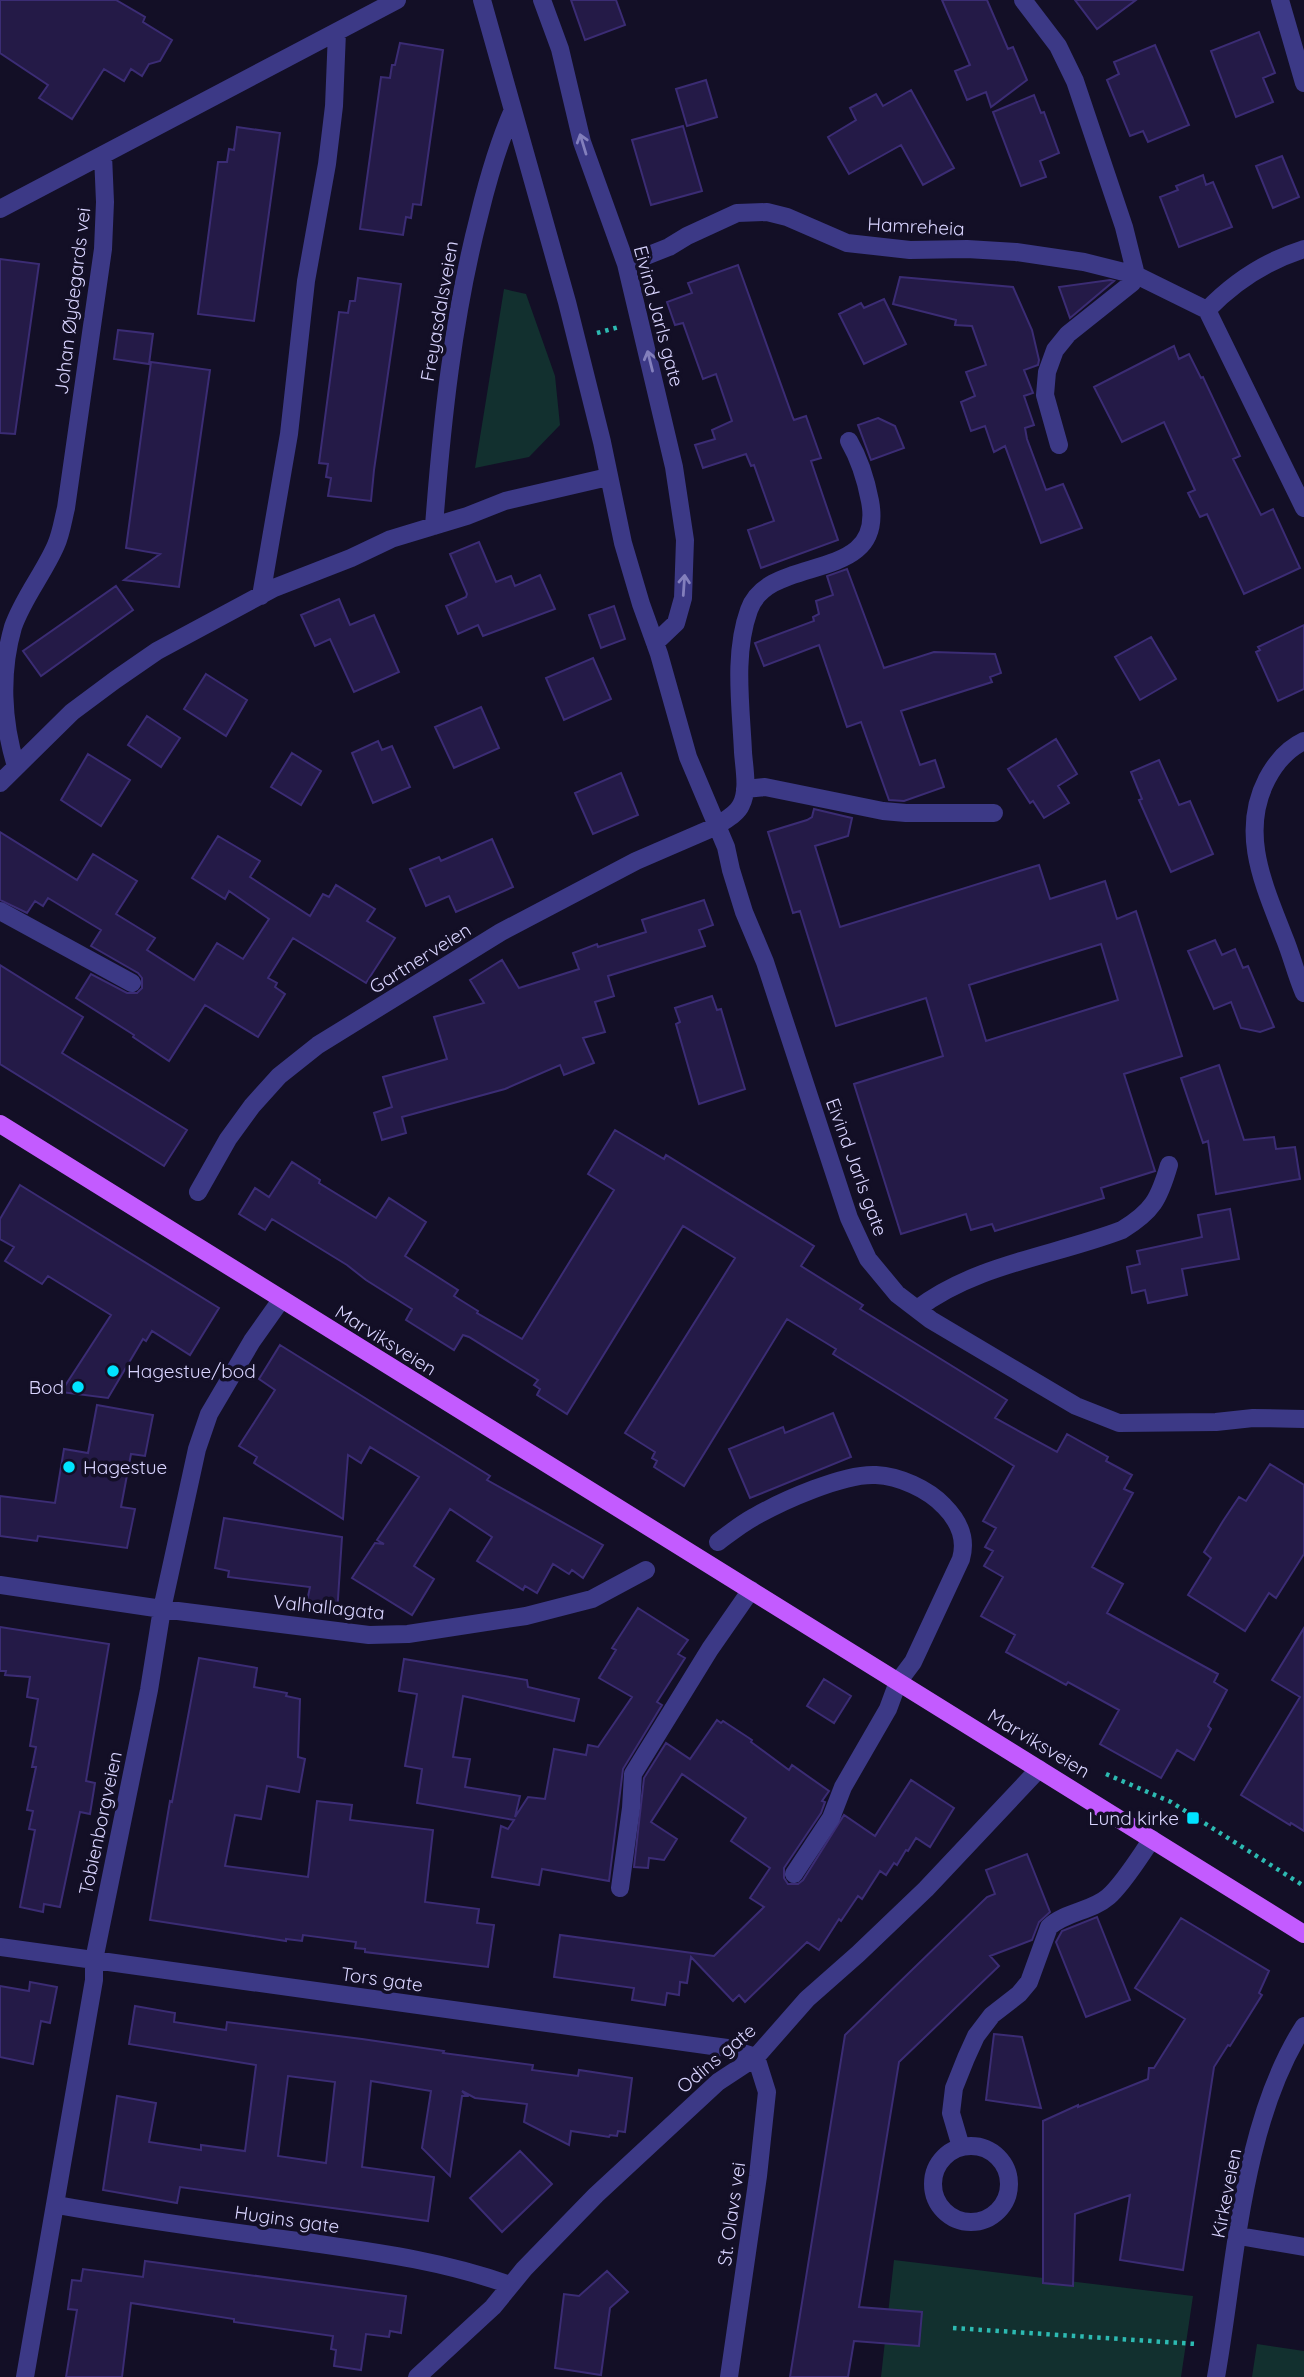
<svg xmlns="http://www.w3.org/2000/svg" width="1304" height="2377" viewBox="0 0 1304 2377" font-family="Quicksand,sans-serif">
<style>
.green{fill:#12302f}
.building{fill:#241a47;stroke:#3b2c74;stroke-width:2;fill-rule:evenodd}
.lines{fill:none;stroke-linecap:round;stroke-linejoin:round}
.path{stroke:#2dbab2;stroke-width:4.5;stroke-dasharray:3.5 5;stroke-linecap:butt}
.minor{stroke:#3c3986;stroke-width:18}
.major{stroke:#c35bff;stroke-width:18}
.oneway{stroke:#837fbc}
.poi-dot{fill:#00e3ff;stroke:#130f26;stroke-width:2.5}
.labels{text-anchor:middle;stroke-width:7;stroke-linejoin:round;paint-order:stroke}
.street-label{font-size:19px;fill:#d9d4ff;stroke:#130f26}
.poi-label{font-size:19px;fill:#d9d4ff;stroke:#130f26;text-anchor:start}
</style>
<rect width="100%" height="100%" fill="#130f26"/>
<!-- green -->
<path class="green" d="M 504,289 L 526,294 L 555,376 L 560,425 L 529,457 L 475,468 Z
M 894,2260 L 1193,2296 L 1181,2377 L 881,2377 Z
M 1257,2344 L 1304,2351 L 1304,2377 L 1252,2377 Z"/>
<!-- building -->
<path class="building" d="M 0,0 L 116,0 L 145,17 L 143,22 L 172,40 L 160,61 L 149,64 L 142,76 L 131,69 L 124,81 L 104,69 L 72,119 L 39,98 L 48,85 L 0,53 Z
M 571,0 L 616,0 L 625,25 L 585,40 Z
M 942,0 L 987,0 L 1008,49 L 1013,47 L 1027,80 L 991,107 L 986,92 L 967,100 L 955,71 L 970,65 Z
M 1075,0 L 1136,0 L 1097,29 Z
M 1259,32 L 1275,73 L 1263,78 L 1273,102 L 1236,117 L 1211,51 Z
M 400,43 L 443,50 L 421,205 L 413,204 L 411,218 L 406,217 L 403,235 L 360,229 L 381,77 L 390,78 L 392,65 L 395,65 Z
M 1155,45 L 1189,125 L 1148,142 L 1143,131 L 1130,136 L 1107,80 L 1119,74 L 1114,62 Z
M 706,80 L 717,117 L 687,126 L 676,89 Z
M 911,90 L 954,168 L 923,185 L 901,145 L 849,174 L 828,137 L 856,120 L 850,108 L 876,94 L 883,106 Z
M 1034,95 L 1041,113 L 1044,112 L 1059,153 L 1040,161 L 1046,177 L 1021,186 L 993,112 Z
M 683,126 L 702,191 L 651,205 L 632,140 Z
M 237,127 L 280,133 L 254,321 L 198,314 L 218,162 L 227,162 L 229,149 L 234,150 Z
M 1282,156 L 1299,197 L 1273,208 L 1256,166 Z
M 1203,175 L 1206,185 L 1213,182 L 1232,227 L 1179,247 L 1160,197 L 1178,190 L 1176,186 Z
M 0,259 L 39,264 L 15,434 L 0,433 Z
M 738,265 L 793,418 L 794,420 L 806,416 L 821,458 L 811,461 L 838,540 L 761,568 L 748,530 L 774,521 L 754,465 L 751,466 L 746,454 L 703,468 L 695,445 L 715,439 L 712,430 L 732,421 L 716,374 L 703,379 L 683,323 L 675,325 L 667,302 L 692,293 L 688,283 Z
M 900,277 L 1013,287 L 1032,330 L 1039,360 L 1038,365 L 1024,370 L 1033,393 L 1024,396 L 1034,425 L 1025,428 L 1027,439 L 1046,490 L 1063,484 L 1082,528 L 1041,543 L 1005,446 L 994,452 L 985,426 L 971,431 L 961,402 L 975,396 L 966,372 L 986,365 L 972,326 L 955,325 L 956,320 L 893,304 Z
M 358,278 L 401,284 L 374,470 L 371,501 L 328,496 L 331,478 L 326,477 L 328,464 L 319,463 L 339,312 L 348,313 L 350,301 L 355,301 Z
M 1110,280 L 1114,281 L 1070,318 L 1059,287 Z
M 884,299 L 906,344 L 864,364 L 839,314 L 861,303 L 864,308 Z
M 118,330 L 153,334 L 149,364 L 114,359 Z
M 1174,346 L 1179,359 L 1189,354 L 1201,378 L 1203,377 L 1240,456 L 1233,459 L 1261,515 L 1273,509 L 1300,568 L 1244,594 L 1207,514 L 1200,517 L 1188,493 L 1195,490 L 1164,422 L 1122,442 L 1094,387 Z
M 151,362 L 210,370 L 179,587 L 124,580 L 160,554 L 126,548 Z
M 878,418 L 895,426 L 904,448 L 871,460 L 858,425 Z
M 479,542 L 496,582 L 511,576 L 515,586 L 540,575 L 555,609 L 483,636 L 478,625 L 458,634 L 446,606 L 466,597 L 467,594 L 450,554 Z
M 847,569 L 884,668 L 934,652 L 995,654 L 1001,673 L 990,677 L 992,682 L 901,711 L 920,765 L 935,760 L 944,787 L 904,801 L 889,800 L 861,722 L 847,727 L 819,645 L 764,666 L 755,643 L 814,621 L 813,617 L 819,614 L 816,601 L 833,595 L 827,576 Z
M 116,586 L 133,610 L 41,676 L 23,651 Z
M 339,599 L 350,625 L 374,615 L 399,672 L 354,692 L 330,639 L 315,646 L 301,615 Z
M 614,606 L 625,639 L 601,648 L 589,615 Z
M 1304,625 L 1304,689 L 1278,701 L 1256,652 L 1260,650 L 1258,647 Z
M 1151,637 L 1176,679 L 1140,700 L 1115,657 Z
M 593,658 L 611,699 L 564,720 L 546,678 Z
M 206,674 L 247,700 L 226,736 L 184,709 Z
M 481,707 L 499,748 L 454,768 L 435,727 Z
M 147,716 L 180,738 L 161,767 L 128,745 Z
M 1056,739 L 1077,774 L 1058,786 L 1069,803 L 1044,818 L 1033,801 L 1030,803 L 1008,769 Z
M 378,741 L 382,750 L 392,746 L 410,787 L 373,803 L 352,753 Z
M 292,753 L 321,771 L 301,805 L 271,787 Z
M 88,754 L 130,780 L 101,826 L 61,800 Z
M 1159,760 L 1179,805 L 1190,801 L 1213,854 L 1171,872 L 1139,800 L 1142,799 L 1131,772 Z
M 621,773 L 638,815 L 593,834 L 575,793 Z
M 814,809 L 852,818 L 848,836 L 815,846 L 840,927 L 1039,865 L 1050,899 L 1105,881 L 1117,919 L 1136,911 L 1182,1056 L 1124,1074 L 1155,1171 L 1101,1188 L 1104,1198 L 995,1231 L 992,1224 L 971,1230 L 966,1214 L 901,1234 L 854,1084 L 943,1056 L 926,998 L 836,1026 L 800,911 L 793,913 L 768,832 L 807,820 L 812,817 ZM 1101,944 L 1118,1000 L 986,1041 L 969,985 Z
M 0,832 L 77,880 L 93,854 L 137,881 L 116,914 L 155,938 L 147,950 L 194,980 L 217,943 L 243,959 L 269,919 L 229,891 L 225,899 L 192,878 L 218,836 L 260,861 L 250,877 L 310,916 L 323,894 L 329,897 L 336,885 L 375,909 L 367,921 L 395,938 L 366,983 L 293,938 L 268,978 L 277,983 L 275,987 L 285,994 L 258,1037 L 205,1005 L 169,1061 L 133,1037 L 134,1035 L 76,998 L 91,974 L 127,993 L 137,993 L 142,988 L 142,978 L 138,973 L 91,946 L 101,930 L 48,898 L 43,906 L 35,901 L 27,913 L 0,900 Z
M 492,839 L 513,887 L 456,912 L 449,896 L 426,906 L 410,869 L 439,857 L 441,861 Z
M 704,900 L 713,925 L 699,930 L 705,946 L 608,976 L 614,996 L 595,1002 L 605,1032 L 583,1038 L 594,1063 L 564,1075 L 560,1065 L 505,1089 L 402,1117 L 406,1133 L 382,1140 L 374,1113 L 392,1107 L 383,1077 L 447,1059 L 434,1017 L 484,1003 L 470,980 L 502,960 L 519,988 L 579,969 L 573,953 L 597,944 L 598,947 L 646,932 L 642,920 Z
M 1215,940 L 1222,955 L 1235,949 L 1243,968 L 1248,966 L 1274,1027 L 1260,1032 L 1241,1028 L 1231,1002 L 1214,1009 L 1188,951 Z
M 0,965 L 83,1017 L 62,1053 L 187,1130 L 164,1166 L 0,1064 Z
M 712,996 L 717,1010 L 721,1009 L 745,1089 L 699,1104 L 676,1024 L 680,1022 L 675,1008 Z
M 1219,1065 L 1244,1140 L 1274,1137 L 1276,1149 L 1295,1147 L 1300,1179 L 1216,1194 L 1208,1141 L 1203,1143 L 1181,1078 Z
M 615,1130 L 664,1159 L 666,1155 L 814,1246 L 801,1266 L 863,1305 L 860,1309 L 1007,1400 L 995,1418 L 1057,1452 L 1067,1434 L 1108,1457 L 1106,1461 L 1132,1475 L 1124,1489 L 1133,1493 L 1092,1567 L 1123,1584 L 1107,1613 L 1218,1674 L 1214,1682 L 1227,1690 L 1208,1726 L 1211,1729 L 1194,1760 L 1177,1750 L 1161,1778 L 1100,1744 L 1119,1710 L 1068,1682 L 1066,1685 L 1006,1652 L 1015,1635 L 981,1616 L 1003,1577 L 984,1566 L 993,1551 L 985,1547 L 996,1528 L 983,1521 L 1014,1466 L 833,1354 L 836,1349 L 787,1319 L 684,1486 L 654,1467 L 657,1461 L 652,1458 L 655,1452 L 625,1433 L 735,1258 L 683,1226 L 567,1414 L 537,1395 L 540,1389 L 534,1385 L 538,1380 L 469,1337 L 463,1335 L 454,1350 L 406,1320 L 412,1309 L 366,1280 L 347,1265 L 272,1219 L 265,1230 L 239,1214 L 255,1188 L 269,1197 L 292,1162 L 320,1180 L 319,1183 L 376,1218 L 389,1198 L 426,1222 L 405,1256 L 458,1290 L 454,1296 L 478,1311 L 477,1313 L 522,1339 L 614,1190 L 588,1174 Z
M 20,1185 L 219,1308 L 190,1355 L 152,1331 L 146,1341 L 143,1339 L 108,1398 L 61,1392 L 111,1315 L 48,1276 L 42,1284 L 5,1261 L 14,1247 L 0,1239 L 0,1219 Z
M 1230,1209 L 1239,1259 L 1182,1269 L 1187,1295 L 1148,1303 L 1145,1290 L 1132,1293 L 1127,1267 L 1140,1264 L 1137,1251 L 1202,1237 L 1198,1215 Z
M 280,1345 L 490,1476 L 487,1480 L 603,1545 L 583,1578 L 572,1570 L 569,1574 L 553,1564 L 537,1593 L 525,1586 L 523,1590 L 477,1561 L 492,1537 L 450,1509 L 414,1566 L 434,1579 L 412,1615 L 352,1578 L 375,1543 L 384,1544 L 377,1540 L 419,1477 L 370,1447 L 361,1463 L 348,1455 L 343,1519 L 254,1463 L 257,1457 L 239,1446 L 275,1390 L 259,1379 Z
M 97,1405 L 153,1415 L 145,1456 L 131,1454 L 121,1507 L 135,1509 L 127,1548 L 38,1536 L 37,1541 L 0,1536 L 0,1496 L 55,1503 L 64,1449 L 88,1453 Z
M 833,1413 L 851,1457 L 750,1498 L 729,1449 L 783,1427 L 785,1433 Z
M 1270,1464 L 1304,1485 L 1304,1554 L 1276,1598 L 1269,1593 L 1245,1631 L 1188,1595 L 1211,1558 L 1204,1552 L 1223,1521 L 1239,1497 L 1246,1501 Z
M 224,1518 L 342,1537 L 337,1614 L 306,1606 L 310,1587 L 228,1577 L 229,1571 L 215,1568 Z
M 638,1608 L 688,1640 L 678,1654 L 685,1658 L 657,1702 L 662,1705 L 623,1769 L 609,1881 L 542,1869 L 539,1885 L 492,1877 L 501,1826 L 508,1829 L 514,1820 L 417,1803 L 422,1769 L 405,1766 L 417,1694 L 399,1691 L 404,1659 L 527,1680 L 528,1687 L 579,1699 L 574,1721 L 463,1696 L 453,1757 L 470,1759 L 465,1787 L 520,1796 L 515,1817 L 528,1797 L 545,1799 L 554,1749 L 586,1755 L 588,1745 L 598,1747 L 632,1697 L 599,1678 L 616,1650 L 612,1648 Z
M 0,1627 L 109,1644 L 86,1781 L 95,1783 L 90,1814 L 80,1812 L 60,1907 L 44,1904 L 43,1912 L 20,1907 L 35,1830 L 29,1829 L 33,1811 L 27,1810 L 36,1767 L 32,1767 L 36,1747 L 30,1746 L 38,1699 L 27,1697 L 30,1677 L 5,1675 L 6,1671 L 0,1671 Z
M 1304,1628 L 1304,1831 L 1291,1823 L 1290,1825 L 1241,1795 L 1300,1697 L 1272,1680 Z
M 199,1658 L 257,1668 L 254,1687 L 287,1693 L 286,1696 L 300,1699 L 298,1757 L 305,1759 L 299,1792 L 267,1786 L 261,1819 L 235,1815 L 225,1866 L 308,1877 L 317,1801 L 352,1805 L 350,1820 L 433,1830 L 425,1902 L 479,1909 L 477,1923 L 494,1925 L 488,1967 L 365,1952 L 365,1949 L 355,1948 L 356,1942 L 303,1935 L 302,1941 L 286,1939 L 286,1941 L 150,1920 L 170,1801 L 172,1802 Z
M 824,1679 L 851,1696 L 834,1723 L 807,1706 Z
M 717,1720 L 721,1723 L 723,1721 L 752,1740 L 751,1742 L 789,1770 L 792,1765 L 829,1791 L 822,1801 L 825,1802 L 821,1813 L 784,1868 L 784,1878 L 788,1884 L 798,1884 L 803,1880 L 844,1815 L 875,1836 L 911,1780 L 954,1808 L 930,1847 L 916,1838 L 908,1851 L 906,1850 L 897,1865 L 894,1863 L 886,1875 L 880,1871 L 862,1899 L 858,1896 L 841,1921 L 839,1919 L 819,1950 L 807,1942 L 745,2002 L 739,1995 L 733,2001 L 691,1957 L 687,1983 L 680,1982 L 679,1995 L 667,1993 L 665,2005 L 632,2000 L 634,1988 L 554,1977 L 560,1935 L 714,1956 L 764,1907 L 750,1898 L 770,1868 L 731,1841 L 746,1818 L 682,1774 L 651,1822 L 677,1839 L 664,1860 L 649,1858 L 648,1868 L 634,1867 L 644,1778 L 666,1743 L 690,1759 Z
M 1027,1854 L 1050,1912 L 1039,1922 L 1032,1940 L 990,1956 L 999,1966 L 899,2062 L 859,2307 L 922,2312 L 919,2346 L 854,2341 L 848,2377 L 790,2377 L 845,2035 L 987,1897 L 995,1894 L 986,1870 Z
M 1097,1917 L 1130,2000 L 1086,2017 L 1056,1942 L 1062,1931 Z
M 1181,1918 L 1269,1971 L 1259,1993 L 1262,1995 L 1230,2046 L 1228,2045 L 1214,2067 L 1183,2270 L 1120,2260 L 1130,2195 L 1075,2214 L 1073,2286 L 1043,2283 L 1043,2121 L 1078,2105 L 1078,2107 L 1148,2079 L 1149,2068 L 1154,2068 L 1185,2019 L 1135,1988 Z
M 30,1982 L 57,1987 L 50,2023 L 41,2021 L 33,2064 L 0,2057 L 0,1986 L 29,1991 Z
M 135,2006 L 175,2013 L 174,2022 L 226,2030 L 227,2022 L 362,2039 L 444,2051 L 443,2053 L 533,2065 L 532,2070 L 578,2076 L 579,2070 L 632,2078 L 625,2132 L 618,2131 L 617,2136 L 610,2135 L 609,2137 L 571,2131 L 569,2145 L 524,2122 L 527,2104 L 475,2098 L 462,2091 L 467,2096 L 462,2096 L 450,2176 L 422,2148 L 431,2091 L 371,2081 L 362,2167 L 434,2177 L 428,2221 L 180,2187 L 177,2203 L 103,2190 L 117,2096 L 156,2103 L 149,2142 L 201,2150 L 201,2145 L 245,2151 L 256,2065 L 129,2044 ZM 288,2076 L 335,2082 L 326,2163 L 278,2156 Z
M 994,2034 L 1022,2037 L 1041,2108 L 986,2100 Z
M 520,2151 L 552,2184 L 502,2232 L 470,2198 Z
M 145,2261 L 406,2296 L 401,2333 L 390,2331 L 389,2337 L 366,2334 L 361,2370 L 334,2366 L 336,2350 L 331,2349 L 333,2336 L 234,2322 L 234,2319 L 131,2303 L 122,2377 L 66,2377 L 77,2310 L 68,2309 L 72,2280 L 81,2281 L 83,2269 L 143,2277 Z
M 607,2271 L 628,2292 L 610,2308 L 601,2375 L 555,2368 L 564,2294 L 579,2296 Z"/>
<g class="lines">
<!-- path -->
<path class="path" d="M 597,333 L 619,327
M 1106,1774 L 1171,1802 L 1304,1886
M 953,2328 L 1196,2344"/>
<!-- minor -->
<path class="minor" d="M 482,0 L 567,302 L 602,442 L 623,543 L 641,604 L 659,654 L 688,757 L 726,847 L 731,870 L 744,912 L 765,962 L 849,1218 L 868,1259 L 897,1294 L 931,1320 L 1076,1406 L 1119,1423 L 1216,1422 L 1253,1418 L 1304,1419
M 542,0 L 560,49 L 582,142 L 626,264 L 674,467 L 685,540 L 683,598 L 676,623 L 655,643
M 1023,0 L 1058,46 L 1075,81 L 1124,227 L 1136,275 L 1132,283 L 1068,334 L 1055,350 L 1047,372 L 1045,395 L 1059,445
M 1280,0 L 1304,83
M 0,209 L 397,0
M 626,264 L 669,247 L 687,236 L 737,213 L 767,212 L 787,217 L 847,243 L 910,250 L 967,249 L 1016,252 L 1084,262 L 1136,275 L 1207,310 L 1304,508
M 1207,310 C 1234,282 1266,261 1304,249
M 434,526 C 442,421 453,317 479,216 C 488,179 498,144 513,110
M 261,596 L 289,434 L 306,281 L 327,164 L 334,106 L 337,32
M 1304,741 C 1287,749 1276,762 1267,779 C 1239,833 1264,885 1284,937 C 1292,956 1296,975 1304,993
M 16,766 C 2,721 0,672 13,627 C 23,598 44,573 56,545 C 61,534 63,520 66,508 L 103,249 L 105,202 L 103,155
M 0,783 L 72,712 L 115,680 L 157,651 L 274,588 L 351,558 L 391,539 L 467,516 L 505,501 L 608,477
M 745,789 L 765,787 L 883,811 L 906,813 L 994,813
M 0,911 L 132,983
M 198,1192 L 228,1139 L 252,1106 L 279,1076 L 318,1045 L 501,932 L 636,861 L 717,826 C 725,820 737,814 741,805 C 749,790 744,768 743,752 C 741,707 733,654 749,610 C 769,552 886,586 870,501 C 866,480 860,460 849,441
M 917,1309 C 976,1264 1054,1256 1122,1230 C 1153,1211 1159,1199 1169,1165
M 718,1542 C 730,1533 741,1524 754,1517 C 782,1501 844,1473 876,1475 C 899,1476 928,1489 944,1506 C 959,1521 967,1538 961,1559 L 913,1662 L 898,1682 L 888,1709 L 843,1787 L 831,1818 L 794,1874
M 0,1585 L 162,1609 L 369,1635 L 408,1634 L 526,1616 L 592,1599 L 646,1570
M 620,1888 L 631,1808 L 633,1774 L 710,1649 L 751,1590
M 0,1947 L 727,2048 L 756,2057 L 767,2092 L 758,2176 L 729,2377
M933 2184a38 38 0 1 1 76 0a38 38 0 1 1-76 0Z
M 961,2147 L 951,2113 L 954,2088 L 966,2058 L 976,2036 L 992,2015 L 1019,1994 L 1029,1982 L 1049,1927 C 1065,1912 1092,1911 1108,1897 C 1124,1883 1140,1856 1152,1839
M 57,2205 C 140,2220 223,2231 306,2242 C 375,2252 444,2261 510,2285
M 1239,2236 L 1304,2247
M 25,2377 L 94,1980 L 94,1960 L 149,1690 L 162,1609 L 197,1449 L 209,1414 L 252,1341 L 281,1300
M 417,2377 L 493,2307 L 524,2269 L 596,2195 L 718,2082 L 756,2057 L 807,1999 L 858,1954 L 926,1889 L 1039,1769
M 1216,2377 C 1236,2264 1241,2124 1304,2026"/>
<!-- major -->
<path class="major" d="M 0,1124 L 1304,1934"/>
</g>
<!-- one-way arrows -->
<defs><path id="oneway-shaft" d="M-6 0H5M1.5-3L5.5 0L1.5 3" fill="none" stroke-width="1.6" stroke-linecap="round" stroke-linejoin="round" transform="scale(1.75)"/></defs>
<g class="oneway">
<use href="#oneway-shaft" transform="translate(583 144) rotate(-107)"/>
<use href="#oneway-shaft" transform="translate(650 361) rotate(-104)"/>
<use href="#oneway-shaft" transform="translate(684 585) rotate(-86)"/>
</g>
<!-- markers -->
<g class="poi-dot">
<circle cx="113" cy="1371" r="7"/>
<circle cx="78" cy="1387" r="7"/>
<circle cx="69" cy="1467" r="7"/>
<rect x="1186" y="1811" width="14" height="14" rx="3.5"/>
</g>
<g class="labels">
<!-- street labels -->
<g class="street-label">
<text transform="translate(916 226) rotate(3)" y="7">Hamreheia</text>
<text transform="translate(72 301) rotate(-83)" y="7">Johan Øydegards vei</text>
<text transform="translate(439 311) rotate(-80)" y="7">Freyasdalsveien</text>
<text transform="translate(659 316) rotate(75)" y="7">Eivind Jarls gate</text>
<text transform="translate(420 958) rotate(-32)" y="7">Gartnerveien</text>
<text transform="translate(857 1167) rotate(70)" y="7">Eivind Jarls gate</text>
<text transform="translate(386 1340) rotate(32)" y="7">Marviksveien</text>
<text transform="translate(329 1607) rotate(6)" y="7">Valhallagata</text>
<text transform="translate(1039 1743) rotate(31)" y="7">Marviksveien</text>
<text transform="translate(100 1823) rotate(-78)" y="7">Tobienborgveien</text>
<text transform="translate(382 1979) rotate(8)" y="7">Tors gate</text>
<text transform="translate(716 2058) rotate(-40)" y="7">Odins gate</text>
<text transform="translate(1226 2193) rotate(-79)" y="7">Kirkeveien</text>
<text transform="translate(731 2214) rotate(-82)" y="7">St. Olavs vei</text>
<text transform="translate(287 2219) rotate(8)" y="7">Hugins gate</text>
</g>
<!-- poi labels -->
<g class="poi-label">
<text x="127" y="1378">Hagestue/bod</text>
<text x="64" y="1394" text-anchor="end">Bod</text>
<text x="83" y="1474">Hagestue</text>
<text x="1179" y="1825" text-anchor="end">Lund kirke</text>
</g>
</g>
</svg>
